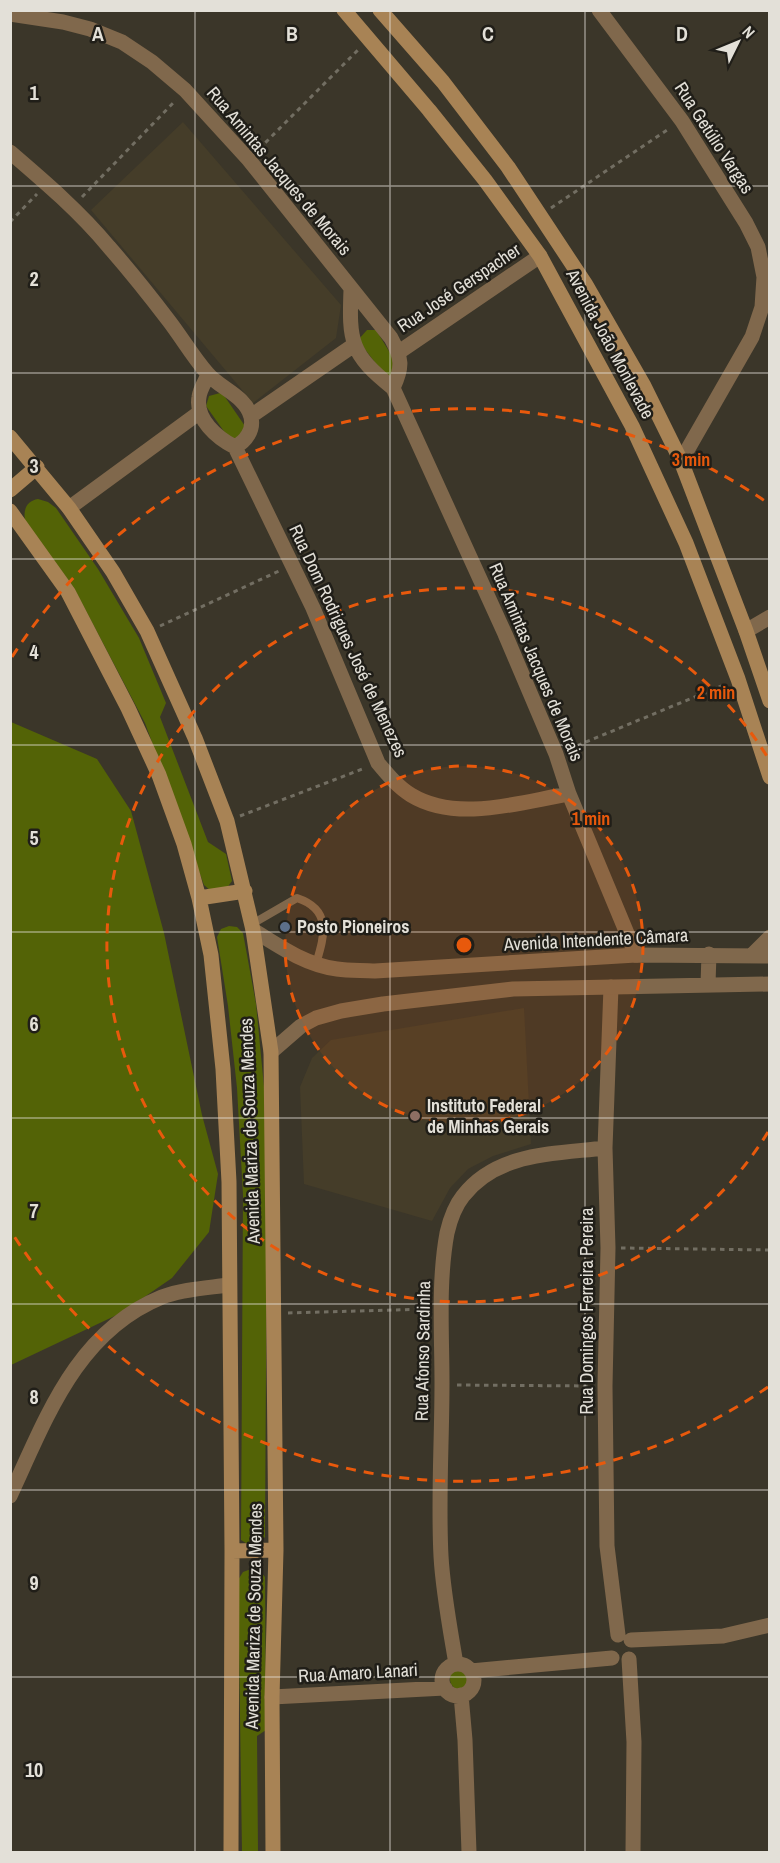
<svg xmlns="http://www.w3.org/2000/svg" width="780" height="1863" viewBox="0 0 780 1863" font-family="'Archivo Narrow',sans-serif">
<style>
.built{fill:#453d29}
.green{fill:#536306}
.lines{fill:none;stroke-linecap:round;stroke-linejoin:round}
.path{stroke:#726e62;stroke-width:3;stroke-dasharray:4.5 4.5;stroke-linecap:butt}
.service{stroke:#80684c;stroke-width:8}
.minor{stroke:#80684c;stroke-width:15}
.tertiary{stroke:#80684c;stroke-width:15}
.secondary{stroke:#a88355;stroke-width:15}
.grid{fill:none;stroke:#e3e0d8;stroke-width:1.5;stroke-opacity:0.55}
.ring{fill:none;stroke:#e8590c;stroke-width:3;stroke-dasharray:10 8}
.service-dot{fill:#5c6f8a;stroke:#201e18;stroke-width:2}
.education-dot{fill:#8d6e63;stroke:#201e18;stroke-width:2}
.labels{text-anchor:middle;stroke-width:5;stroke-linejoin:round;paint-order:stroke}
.street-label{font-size:18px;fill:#e3e0d8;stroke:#201e18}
.poi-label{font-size:18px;font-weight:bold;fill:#e3e0d8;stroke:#201e18;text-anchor:start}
.grid-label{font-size:20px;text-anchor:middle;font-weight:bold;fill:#e3e0d8;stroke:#201e18;stroke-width:5;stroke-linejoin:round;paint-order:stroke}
.centre{fill:#e8590c;stroke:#201e18;stroke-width:3}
.ring-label{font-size:18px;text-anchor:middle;font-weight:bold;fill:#e8590c;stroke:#201e18;stroke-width:5;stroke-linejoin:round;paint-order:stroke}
</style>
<rect width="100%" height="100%" fill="#3b3629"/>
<!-- built -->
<path class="built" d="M 183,122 L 341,305 L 336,338 L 253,403 L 91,210 Z
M 524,1008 L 531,1144 L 493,1156 L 468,1169 L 450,1188 L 432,1221 L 304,1184 L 300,1087 L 312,1058 L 331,1040 Z"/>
<!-- green -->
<path class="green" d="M 367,330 L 376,330 L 400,369 L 389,381 L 358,340 Z
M 220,393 L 223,394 L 247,429 L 233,444 L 206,406 L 209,396 Z
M 38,499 L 48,502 L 56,508 L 98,569 L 139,638 L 166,703 L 160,717 L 208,842 L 226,854 L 232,881 L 226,889 L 211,891 L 204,885 L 145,723 L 74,588 L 25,520 C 23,509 27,501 38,499 Z
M 11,722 L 97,759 L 131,811 L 164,933 L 202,1115 L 218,1174 L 209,1232 L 172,1278 L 121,1313 L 11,1365 Z
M 229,926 L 237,927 L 243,933 L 256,1004 L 264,1087 L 267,1198 L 265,1537 L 259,1544 L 249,1545 L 241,1540 L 243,1195 L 237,1088 L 228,1006 L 217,937 L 221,929 Z
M 251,1569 L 259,1570 L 265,1577 L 266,1730 L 257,1736 L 258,1852 L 242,1852 L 238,1580 L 243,1572 Z
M450 1679a11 11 0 1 1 22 0a11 11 0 1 1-22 0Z"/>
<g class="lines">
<!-- path -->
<path class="path" d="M 259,149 L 360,48
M 82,197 L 176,100
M 551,208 L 670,128
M 10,222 L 37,194
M 160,626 L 279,571
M 569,749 L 726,684
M 240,816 L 365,768
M 621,1248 L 770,1250
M 288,1313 L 428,1309
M 457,1385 L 591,1386"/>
<!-- service -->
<path class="service" d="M 252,924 L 297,898 C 333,910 324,937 316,964"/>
<!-- minor -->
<path class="minor" d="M 599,10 L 682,121 L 746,223 L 758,247 L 764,277 L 762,307 L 752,337 L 681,461
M 10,14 L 63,22 L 90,29 L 122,42 L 152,62 L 185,90 L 249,160 L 391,338 C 402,358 403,367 393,388
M 10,152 C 45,182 80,212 109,247 C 130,271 150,296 169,321 C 182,338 193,357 207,373 C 219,388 246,396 251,417 C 254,430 246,441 235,447
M 351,290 C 349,341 350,354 393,388 L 505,634 L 556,754 L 569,794 L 636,955
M 399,352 L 540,256
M 208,375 C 205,382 200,389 199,397 C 195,419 217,438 235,447 L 313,608 L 378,763 C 388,775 398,787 411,795 C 457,823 520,802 569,794
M 251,416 L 354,345
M 69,508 L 200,412
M 746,631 L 770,617
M 611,987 L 605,1148 L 608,1248 L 605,1386 L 607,1546 L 618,1635
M 10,1496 C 46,1419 76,1332 162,1297 C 183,1289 207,1288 229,1285
M 631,1640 L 723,1636 L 770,1625
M 629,1659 L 634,1742 L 633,1852
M 456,1664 C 450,1628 443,1592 441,1556 C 438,1499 442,1441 442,1383 C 442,1334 438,1282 447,1233 C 450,1220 455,1206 463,1196 C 497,1152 555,1154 605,1148
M442 1680a16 16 0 1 1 32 0a16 16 0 1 1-32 0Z
M 471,1671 L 612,1658
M 461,1695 L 465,1740 L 469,1852
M 272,1697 L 445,1688"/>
<!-- tertiary -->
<path class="tertiary" d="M 253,930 C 280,947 306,965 337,969 C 350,971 362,970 375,971 L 636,955 L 770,956
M 752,955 L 770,937
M 708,984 L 709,954
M 271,1052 L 301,1026 L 316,1018 L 341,1011 L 383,1004 L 513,989 L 770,984"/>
<!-- secondary -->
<path class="secondary" d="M 344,10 L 429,110 L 485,180 L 540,256 L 632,426 L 686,543 L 738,679 L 770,777
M 380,10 L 443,82 L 508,167 L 586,285 L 644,386 L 681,461 L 746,631 L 770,701
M 10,437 L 69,508 L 113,572 L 147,631 L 195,738 L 227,821 L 253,930 L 271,1052 L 276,1550 L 272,1697 L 273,1852
M 10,490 L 37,467
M 10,511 L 68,592 L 128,708 L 159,775 L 184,844 L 199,898 L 211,955 L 223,1069 L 229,1182 L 232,1551 L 231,1852
M 199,898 L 245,891
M 232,1551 L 276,1550"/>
</g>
<!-- grid -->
<path class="grid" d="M 195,10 L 195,1852M 390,10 L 390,1852M 585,10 L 585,1852M 10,186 L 770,186M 10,373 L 770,373M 10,559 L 770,559M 10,745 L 770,745M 10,932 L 770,932M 10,1118 L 770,1118M 10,1304 L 770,1304M 10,1490 L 770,1490M 10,1677 L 770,1677"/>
<!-- distance rings -->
<circle cx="464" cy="945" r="179" fill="#e8590c" fill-opacity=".12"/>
<g class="ring">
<circle cx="464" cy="945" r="179"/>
<path d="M768 1132A357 357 0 1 1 768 758"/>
<path d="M768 1387A536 536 0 0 1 12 1233M12 657A536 536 0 0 1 768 503"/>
</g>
<!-- markers -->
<circle class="service-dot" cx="285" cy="927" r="6"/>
<circle class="education-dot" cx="415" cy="1116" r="6"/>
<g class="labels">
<!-- street labels -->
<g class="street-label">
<text transform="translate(714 138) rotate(57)" y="6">Rua Getúlio Vargas</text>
<text transform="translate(279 171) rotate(50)" y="6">Rua Amintas Jacques de Morais</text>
<text transform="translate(459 288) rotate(-34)" y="6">Rua José Gerspacher</text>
<text transform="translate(610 344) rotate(62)" y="6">Avenida João Monlevade</text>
<text transform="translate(348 641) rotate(65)" y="6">Rua Dom Rodrigues José de Menezes</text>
<text transform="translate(536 662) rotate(67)" y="6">Rua Amintas Jacques de Morais</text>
<text transform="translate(596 940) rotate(-3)" y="6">Avenida Intendente Câmara</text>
<text transform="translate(250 1131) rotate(-92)" y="6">Avenida Mariza de Souza Mendes</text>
<text transform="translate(587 1311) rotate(-90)" y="6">Rua Domingos Ferreira Pereira</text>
<text transform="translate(423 1351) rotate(-89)" y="6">Rua Afonso Sardinha</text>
<text transform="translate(254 1616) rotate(-89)" y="6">Avenida Mariza de Souza Mendes</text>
<text transform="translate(358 1673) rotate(-3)" y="6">Rua Amaro Lanari</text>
</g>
<!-- poi labels -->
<g class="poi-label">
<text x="297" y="933">Posto Pioneiros</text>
<text x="427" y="1112">Instituto Federal<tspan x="427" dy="21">de Minhas Gerais</tspan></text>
</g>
</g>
<g class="grid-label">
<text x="98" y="41">A</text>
<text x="292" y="41">B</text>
<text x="488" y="41">C</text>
<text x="682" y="41">D</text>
<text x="34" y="100">1</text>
<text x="34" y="286">2</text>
<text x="34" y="473">3</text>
<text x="34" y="659">4</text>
<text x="34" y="845">5</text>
<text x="34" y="1031">6</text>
<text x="34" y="1218">7</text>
<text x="34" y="1404">8</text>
<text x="34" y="1590">9</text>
<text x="34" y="1777">10</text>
</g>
<circle cx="464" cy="945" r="9" class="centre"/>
<g class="ring-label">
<text x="691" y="466">3 min</text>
<text x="716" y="699">2 min</text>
<text x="591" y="825">1 min</text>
</g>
<!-- border -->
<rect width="780" height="1863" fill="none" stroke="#e3e0d8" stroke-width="24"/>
<!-- north arrow -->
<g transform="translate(738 42) rotate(47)" stroke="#201e18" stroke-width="4.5" paint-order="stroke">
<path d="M0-4.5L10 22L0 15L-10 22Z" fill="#e3e0d8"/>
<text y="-9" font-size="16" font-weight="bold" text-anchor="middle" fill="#e3e0d8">N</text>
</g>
</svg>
